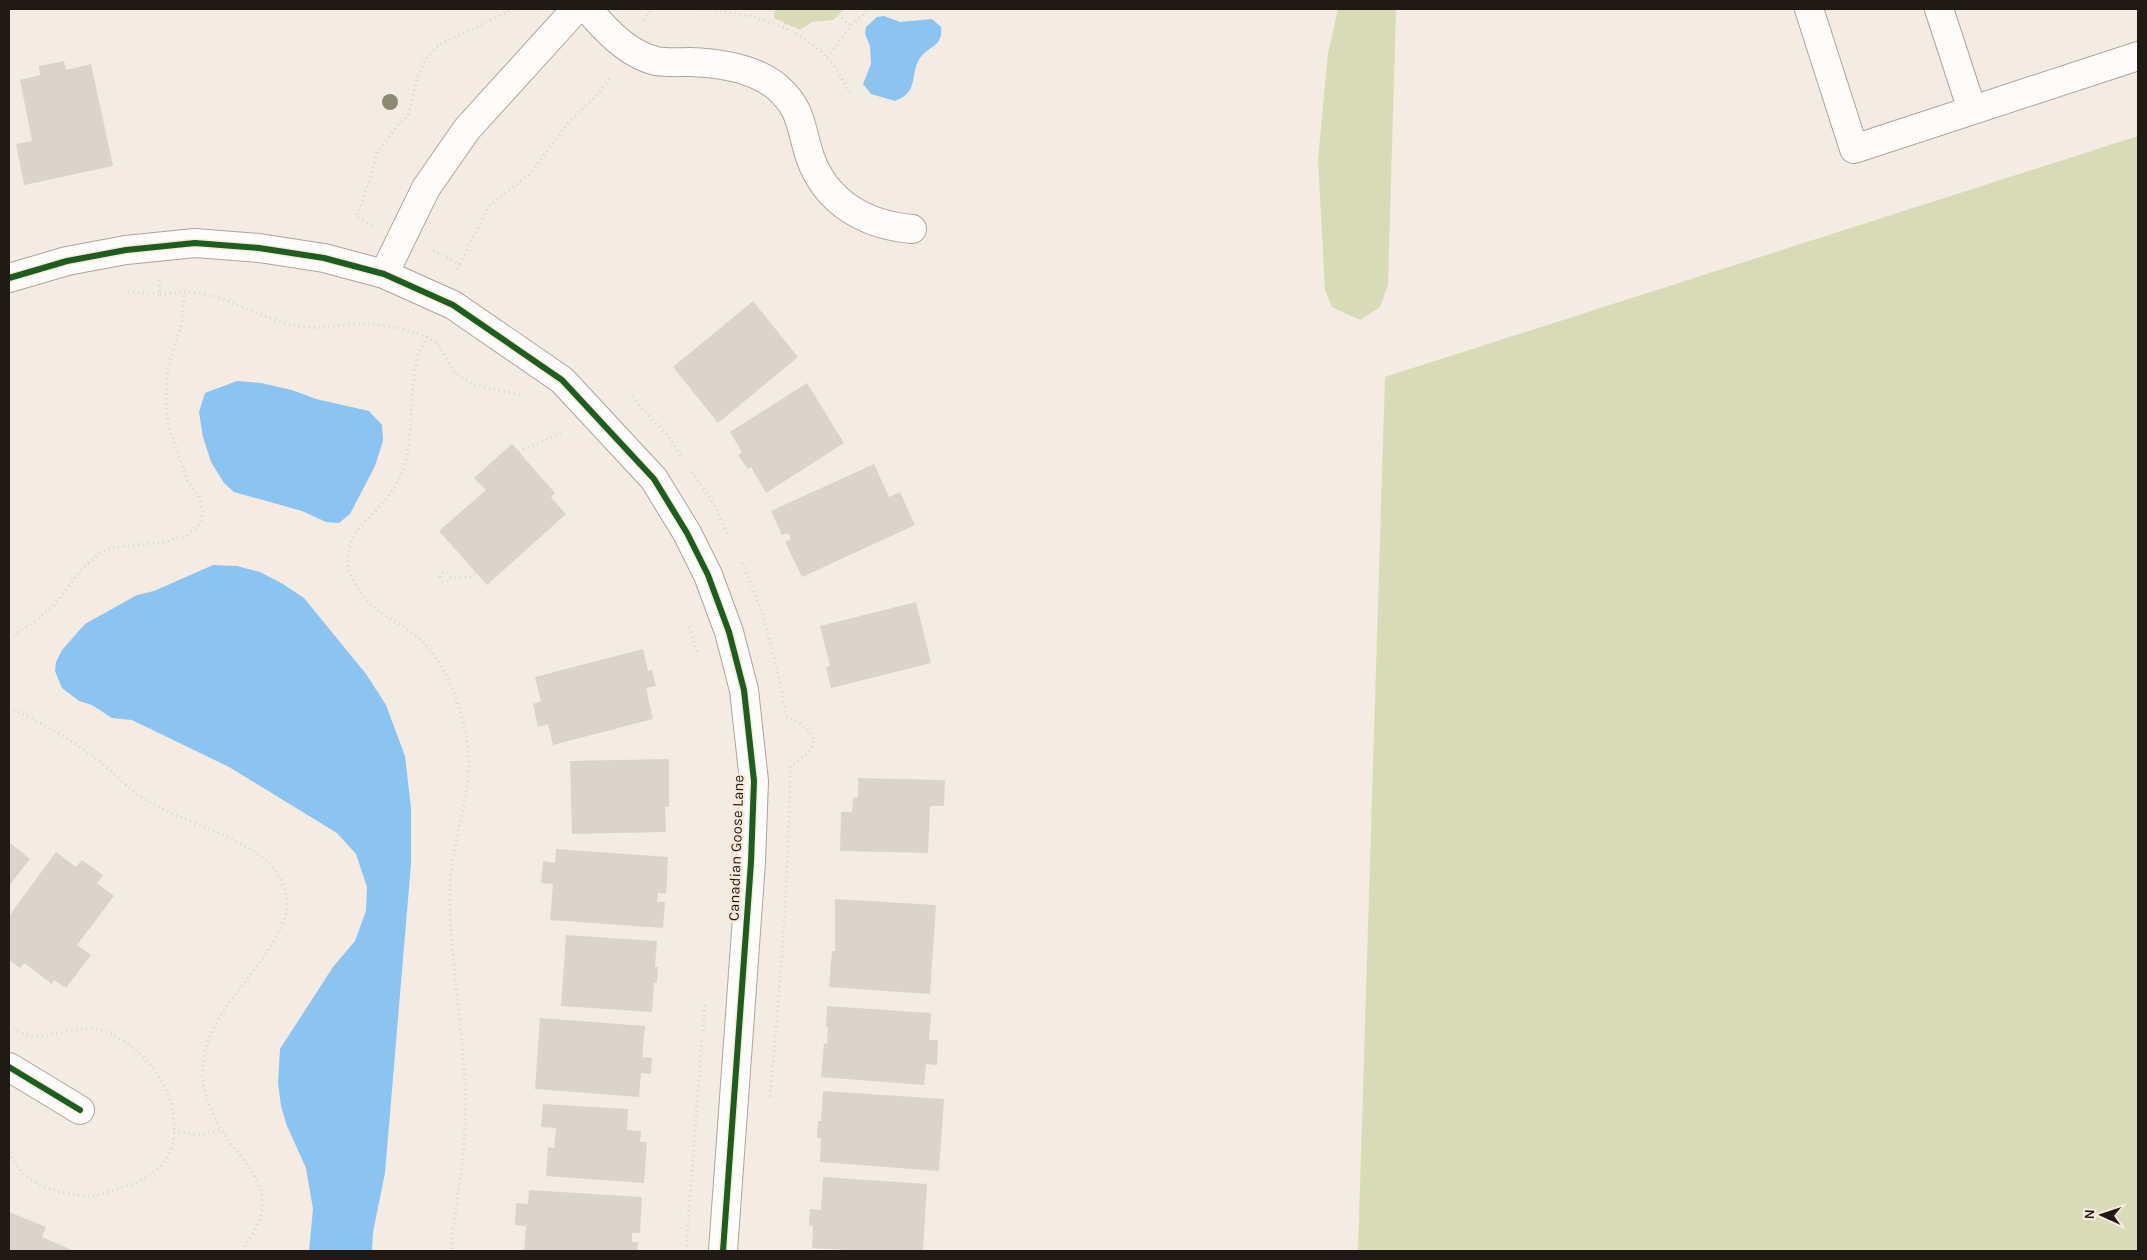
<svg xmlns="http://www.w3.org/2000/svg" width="2147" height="1260" viewBox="0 0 2147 1260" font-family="Karla,sans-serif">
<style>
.green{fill:#d7dcb7}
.water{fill:#8bc4f0}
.building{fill:#dbd4cd}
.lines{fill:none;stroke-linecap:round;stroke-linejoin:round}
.minor-casing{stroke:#aba59e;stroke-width:30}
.path{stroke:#dad7d5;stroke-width:3;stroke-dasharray:1 4;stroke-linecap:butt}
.minor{stroke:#fdfcfb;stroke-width:28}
.cycleway-casing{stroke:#fbeadb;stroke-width:9}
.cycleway{stroke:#1b5e20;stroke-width:6}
.tree{fill:#898a6f}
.labels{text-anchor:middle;stroke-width:4.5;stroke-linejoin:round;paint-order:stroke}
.street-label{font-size:15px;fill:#201a15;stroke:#fbeadb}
</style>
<rect width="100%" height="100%" fill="#f4ebe2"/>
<!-- green -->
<path class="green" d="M 775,9 L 844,9 L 833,20 L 812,22 L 800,30 L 774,18 Z
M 1338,9 L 1396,9 L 1388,285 L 1380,307 L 1360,320 L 1332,307 L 1325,290 L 1318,159 L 1328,53 Z
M 2138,136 L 2138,1251 L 1358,1251 L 1385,377 Z"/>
<!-- water -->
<path class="water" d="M 884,16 L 900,22 L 932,19 L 941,27 C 943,47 930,45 920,58 C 909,74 920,92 895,101 L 871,94 L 863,84 L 871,64 L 870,46 L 865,34 L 866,27 L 877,17 Z
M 237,381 L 261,383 L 292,390 L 316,399 L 369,411 L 382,425 L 383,441 L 375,466 L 350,514 L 339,523 L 326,522 L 302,511 L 234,492 L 224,483 L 211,462 L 203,437 L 199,412 L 205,393 Z
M 213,565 L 237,566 L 260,572 L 283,584 L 304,598 L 366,674 L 386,705 L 405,756 L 411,808 L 411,864 L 385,1173 L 373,1232 L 372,1251 L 309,1251 L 313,1209 L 306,1168 L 287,1126 L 281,1106 L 278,1083 L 280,1049 L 333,967 L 355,941 L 366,911 L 367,887 L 356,854 L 337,833 L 229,767 L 132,720 L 112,718 L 92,705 L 79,701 L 62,688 L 55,671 L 56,662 L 62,650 L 85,624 L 137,595 L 154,591 Z"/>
<!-- building -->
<path class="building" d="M 64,61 L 66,70 L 91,64 L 113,166 L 24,185 L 16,144 L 32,141 L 20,80 L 40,75 L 39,66 Z
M 753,301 L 798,357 L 718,423 L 673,367 Z
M 807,383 L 844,443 L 766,493 L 751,467 L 748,469 L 738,455 L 742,452 L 730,432 Z
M 512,444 L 555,493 L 551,497 L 566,514 L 487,585 L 439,531 L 486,490 L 474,478 Z
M 874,464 L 889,497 L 900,492 L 915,525 L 802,577 L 785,542 L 791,539 L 788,533 L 782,535 L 771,511 Z
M 916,602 L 931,663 L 831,688 L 826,667 L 830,666 L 820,626 Z
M 643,649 L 648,671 L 652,670 L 656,686 L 646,688 L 653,719 L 553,745 L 548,724 L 538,727 L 533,704 L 541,701 L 535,677 Z
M 669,759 L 669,807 L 665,807 L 666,832 L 572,834 L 570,761 Z
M 858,778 L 945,780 L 944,806 L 930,806 L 928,853 L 840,851 L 841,812 L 852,812 L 853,798 L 858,797 Z
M 9,842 L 30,859 L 9,886 Z
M 556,849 L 668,857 L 666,894 L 658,893 L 657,902 L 665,902 L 663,928 L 550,920 L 553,884 L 541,883 L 543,861 L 555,863 Z
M 56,852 L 76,867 L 82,860 L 103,875 L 97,883 L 114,896 L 77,945 L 91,955 L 66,988 L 54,980 L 52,984 L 24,963 L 20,968 L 9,960 L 9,916 Z
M 835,899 L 936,905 L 930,994 L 829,987 L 832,951 L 835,951 Z
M 566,935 L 657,941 L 655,967 L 658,967 L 657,983 L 654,983 L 652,1012 L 561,1006 Z
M 827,1006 L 931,1013 L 929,1040 L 938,1040 L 937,1065 L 926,1064 L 924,1085 L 821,1077 L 824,1043 L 827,1044 L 828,1027 L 826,1027 Z
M 540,1018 L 645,1026 L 642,1057 L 652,1058 L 651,1074 L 641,1073 L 639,1097 L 535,1089 Z
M 823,1091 L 944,1099 L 939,1171 L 820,1162 L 821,1138 L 817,1138 L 818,1121 L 821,1121 Z
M 543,1104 L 628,1109 L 627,1130 L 641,1131 L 640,1142 L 647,1142 L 644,1183 L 546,1176 L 548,1147 L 554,1148 L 556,1128 L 541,1127 Z
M 823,1177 L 927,1184 L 923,1251 L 860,1251 L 812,1248 L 813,1226 L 809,1225 L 810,1209 L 821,1210 Z
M 529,1190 L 642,1197 L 640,1233 L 632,1233 L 632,1242 L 638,1242 L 637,1251 L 524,1251 L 526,1226 L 515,1225 L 516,1203 L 528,1204 Z
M 9,1212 L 46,1227 L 42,1237 L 74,1251 L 9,1251 Z"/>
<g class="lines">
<defs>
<path id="minor" d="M 588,9 C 605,30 629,55 656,61 C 667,63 679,62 690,62 C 719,63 754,68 777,87 C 803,110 800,127 810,157 C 826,203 866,225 912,229
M 1809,9 L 1854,149 L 2138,56
M 1939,9 L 1972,110
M 384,274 L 426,188 L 467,129 L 576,9
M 9,278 L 67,261 L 126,250 L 195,243 L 259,248 L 324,258 L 384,274 L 453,305 L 562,380 L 654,479 L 687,533 L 708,575 L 729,632 L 744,690 L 754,781 L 751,862 L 723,1251
M 9,1067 L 80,1110"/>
</defs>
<!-- minor casing -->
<use href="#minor" class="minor-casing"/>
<!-- path -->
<path class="path" d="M 700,9 C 745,12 794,23 827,58 C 837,68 843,81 850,93
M 787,9 L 792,15 L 807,16 L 827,11 L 840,16 L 851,26
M 644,20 L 652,9
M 782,28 L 792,15
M 827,57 L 851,26 L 869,9
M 372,225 L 356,217 L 368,185 L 377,153 L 397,126 L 408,116 L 417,79 L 425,60 L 439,45 L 514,9
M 433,251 L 460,264 L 457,270
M 460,264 L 489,206 L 531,173 L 567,124 L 599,93 L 611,77
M 128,292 L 160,294 L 159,279
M 160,294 L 184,292
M 427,336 L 437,343 L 455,373 L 475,385 L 520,395
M 632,397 L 670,439 L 681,456
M 519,452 C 533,443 550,441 563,430
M 692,472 L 714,504 L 728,535
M 742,563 C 765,612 777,663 786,716 C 800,722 807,727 815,740 L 809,752 L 790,767 C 789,878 780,987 770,1097
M440 577a5 5 0 1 1 10 0a5 5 0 1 1-10 0Z
M 450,578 L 470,577 L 476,573
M 689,627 L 697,652
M 9,638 L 36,621 L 55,604 L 80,571 L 99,554 L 111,548 L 165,542 L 187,535 L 201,523 L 203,512 L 199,497 L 188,482 L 168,426 L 166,398 L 168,367 L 182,323 L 184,292 C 224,292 258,319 298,326 C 317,330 335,325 355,324 C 381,323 403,328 427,337 C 423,345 417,355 416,364 C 407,405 417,447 396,485 C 380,513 342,530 348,567 C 349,572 352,577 354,581 C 369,614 399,619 423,642 C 440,660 454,688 460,711 C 464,725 468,741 469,755 C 470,803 449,849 450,897 C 450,973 468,1048 465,1124 C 464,1166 454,1209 451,1251
M 9,708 C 35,718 75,742 97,759 C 113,772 126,787 143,798 C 180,822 226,830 262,857 C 278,869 291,892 286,913 C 269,975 192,1015 204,1087 C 207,1101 215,1120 223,1132 C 238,1156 264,1177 262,1207 C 261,1223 250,1239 241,1251
M 9,1026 C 40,1048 60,1027 92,1029 C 127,1031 168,1077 173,1111 C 175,1123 175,1140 170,1152 C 160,1172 143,1181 123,1187 C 112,1190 102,1195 90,1196 C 84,1197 78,1195 72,1194 C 44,1190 21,1179 9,1152
M 703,1031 L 705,1003
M 174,1130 L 196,1135 L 221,1130
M 686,1251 L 702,1038"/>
<!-- minor -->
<use href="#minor" class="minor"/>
<defs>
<path id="cycleway" d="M 9,278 L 67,261 L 126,250 L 195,243 L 259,248 L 324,258 L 384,274 L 453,305 L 562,380 L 654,479 L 687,533 L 708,575 L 729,632 L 744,690 L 754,781 L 751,862 L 723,1251
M 9,1067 L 80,1110"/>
</defs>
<!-- cycleway casing -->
<use href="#cycleway" class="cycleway-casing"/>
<!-- cycleway -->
<use href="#cycleway" class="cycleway"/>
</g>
<!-- trees -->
<circle class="tree" cx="390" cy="102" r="8"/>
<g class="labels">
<!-- street labels -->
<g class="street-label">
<text transform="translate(736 848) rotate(-88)" y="5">Canadian Goose Lane</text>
</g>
</g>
<!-- border -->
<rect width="2147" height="1260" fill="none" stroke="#201a15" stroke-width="20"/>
<!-- north arrow -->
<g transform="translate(2102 1215) rotate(273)" stroke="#fbeadb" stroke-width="4" paint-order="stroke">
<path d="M0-4L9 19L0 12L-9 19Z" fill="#201a15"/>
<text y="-8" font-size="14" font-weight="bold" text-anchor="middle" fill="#201a15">N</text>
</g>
</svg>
